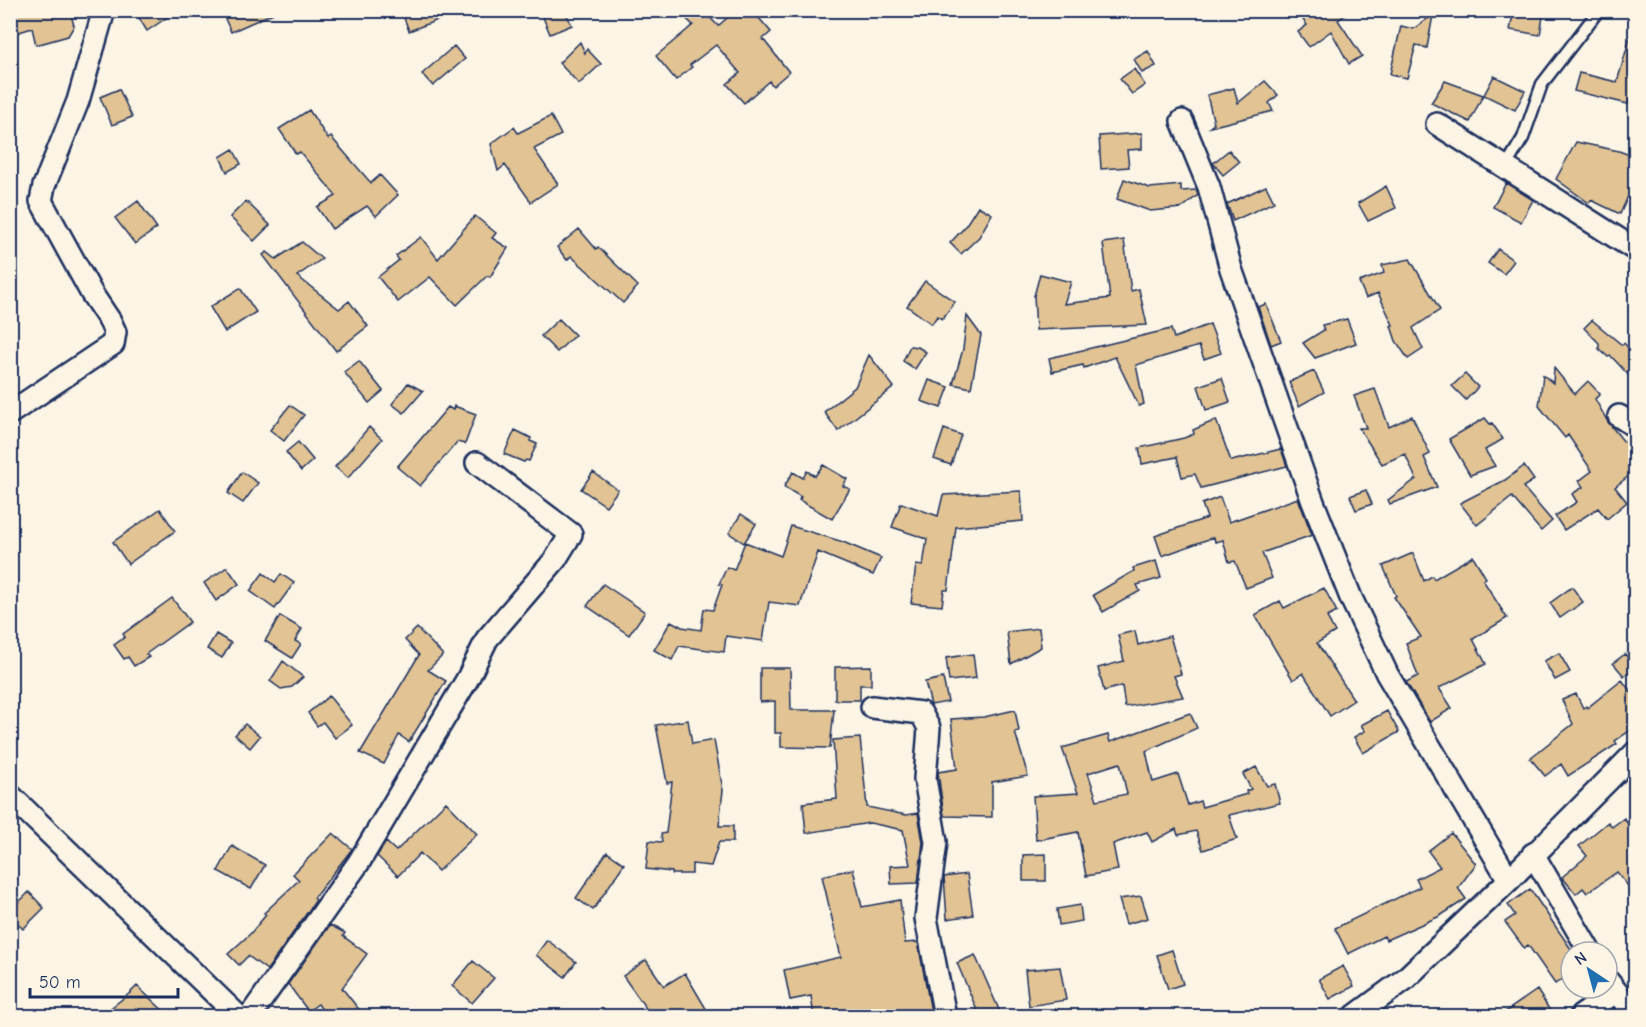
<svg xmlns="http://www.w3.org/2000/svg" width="1646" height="1027" viewBox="0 0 1646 1027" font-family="'Comic Neue',sans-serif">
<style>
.building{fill:#e1c394;stroke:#1b2f5e;stroke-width:1.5;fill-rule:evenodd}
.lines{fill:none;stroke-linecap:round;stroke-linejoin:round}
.service-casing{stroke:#1b2f5e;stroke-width:15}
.minor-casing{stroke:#1b2f5e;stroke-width:26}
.service{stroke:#fcf5e5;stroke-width:10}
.minor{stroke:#fcf5e5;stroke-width:21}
</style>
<rect width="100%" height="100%" fill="#fcf5e5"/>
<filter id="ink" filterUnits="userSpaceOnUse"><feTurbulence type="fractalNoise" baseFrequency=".0167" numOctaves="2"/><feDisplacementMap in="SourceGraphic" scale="12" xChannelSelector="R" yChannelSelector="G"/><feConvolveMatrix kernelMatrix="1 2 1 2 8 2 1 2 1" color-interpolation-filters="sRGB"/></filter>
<g filter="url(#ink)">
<!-- building -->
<path class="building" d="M 10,10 L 70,10 L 74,26 L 68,36 L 36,45 L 32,28 L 10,35 Z
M 134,10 L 178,10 L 147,31 Z
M 221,10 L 280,10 L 231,32 Z
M 401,10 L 459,10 L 459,12 L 409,31 Z
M 540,10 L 564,10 L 572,25 L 550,34 Z
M 677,10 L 703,10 L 718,26 L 736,10 L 752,10 L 771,32 L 763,39 L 789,72 L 773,86 L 769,81 L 744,103 L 727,84 L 740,73 L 716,45 L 690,65 L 692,67 L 676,80 L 656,56 L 693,25 Z
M 1296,10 L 1353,10 L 1338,20 L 1362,56 L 1349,64 L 1331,31 L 1309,47 L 1298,32 L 1307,25 Z
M 1514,10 L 1544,10 L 1540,35 L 1510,30 Z
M 1433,15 L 1427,48 L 1416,45 L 1407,78 L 1390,74 L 1401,26 L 1413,29 Z
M 1631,34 L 1635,35 L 1635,103 L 1629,101 L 1628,104 L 1574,91 L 1579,73 L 1617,82 Z
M 580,42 L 585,53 L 587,49 L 601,64 L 579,84 L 559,63 Z
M 454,46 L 465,59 L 433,86 L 422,74 Z
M 1148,51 L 1156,66 L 1142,73 L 1134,59 Z
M 1134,69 L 1145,85 L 1132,94 L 1120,79 Z
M 1494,76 L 1525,91 L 1515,110 L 1484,95 Z
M 1265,81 L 1278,95 L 1269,103 L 1273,111 L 1210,127 L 1214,123 L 1207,95 L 1234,88 L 1238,103 Z
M 1445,81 L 1483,95 L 1470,122 L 1431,103 Z
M 119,89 L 132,117 L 112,125 L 100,97 Z
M 309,110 L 328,139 L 331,137 L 371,183 L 380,175 L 398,195 L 376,216 L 367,206 L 332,229 L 317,207 L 336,196 L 300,152 L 296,154 L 279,129 Z
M 551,116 L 561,135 L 534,149 L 558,184 L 531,202 L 505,165 L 498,171 L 491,144 L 514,127 L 518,133 Z
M 1142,133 L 1142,149 L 1127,150 L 1129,167 L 1101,169 L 1099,136 Z
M 1576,142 L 1619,151 L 1635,157 L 1635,181 L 1620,214 L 1591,200 L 1589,203 L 1556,179 Z
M 233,149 L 241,164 L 227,172 L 220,157 Z
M 1229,150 L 1239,162 L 1223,175 L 1213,163 Z
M 1124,179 L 1150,188 L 1181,185 L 1181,191 L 1196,190 L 1198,195 L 1182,208 L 1150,211 L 1117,199 Z
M 1506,183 L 1533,200 L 1521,222 L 1493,207 Z
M 1266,186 L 1274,202 L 1233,221 L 1227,204 Z
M 1386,186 L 1396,208 L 1368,221 L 1358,203 Z
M 138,201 L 157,228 L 135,244 L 115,218 Z
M 246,201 L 270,225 L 254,241 L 230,217 Z
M 978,206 L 992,214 L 979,237 L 961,254 L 950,243 L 964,228 Z
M 475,216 L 496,233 L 492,238 L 508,248 L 490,277 L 487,276 L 457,305 L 430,277 L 398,302 L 378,277 L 399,260 L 396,256 L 421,237 L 438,259 Z
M 579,229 L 596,249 L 598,247 L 638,286 L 623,303 L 571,256 L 567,260 L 557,247 Z
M 1124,240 L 1131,291 L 1139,289 L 1147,325 L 1036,330 L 1034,296 L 1040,274 L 1071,282 L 1064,304 L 1110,298 L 1103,243 Z
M 302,242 L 322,259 L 297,276 L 339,309 L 349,301 L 368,326 L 336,351 L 263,255 L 267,252 L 276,259 Z
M 1498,249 L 1514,261 L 1504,274 L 1488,263 Z
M 1410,259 L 1440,310 L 1413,328 L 1423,349 L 1408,359 L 1396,341 L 1391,326 L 1393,325 L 1378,293 L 1366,298 L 1359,282 L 1384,273 L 1382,265 Z
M 925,281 L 955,302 L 942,319 L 937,316 L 932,324 L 907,306 Z
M 240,288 L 256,312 L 225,332 L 210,307 Z
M 1266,304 L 1281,341 L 1271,345 L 1258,307 Z
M 967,316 L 981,335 L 971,388 L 953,384 L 963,349 Z
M 559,319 L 575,335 L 557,352 L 541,336 Z
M 1347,319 L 1356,343 L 1315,358 L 1303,343 L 1324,330 L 1322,325 Z
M 1592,320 L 1622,345 L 1624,343 L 1635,355 L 1635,382 L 1610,355 L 1608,357 L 1599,349 L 1599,343 L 1584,328 Z
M 1210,324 L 1221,353 L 1204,359 L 1199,346 L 1136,365 L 1144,404 L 1139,406 L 1115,357 L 1084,368 L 1083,365 L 1052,372 L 1049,358 L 1171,329 L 1174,338 Z
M 910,346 L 918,347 L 926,352 L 915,369 L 903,361 Z
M 869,355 L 894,387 L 838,431 L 824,412 L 855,387 Z
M 359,361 L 383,391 L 369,403 L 344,372 Z
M 1554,368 L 1575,394 L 1588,381 L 1600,394 L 1595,399 L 1608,422 L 1624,442 L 1629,438 L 1635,440 L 1635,471 L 1615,487 L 1627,502 L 1607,519 L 1598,508 L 1564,530 L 1555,516 L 1577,502 L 1572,494 L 1583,487 L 1579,481 L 1592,471 L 1568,435 L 1565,438 L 1539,406 L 1543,375 L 1553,383 Z
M 1314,371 L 1324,392 L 1299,406 L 1289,382 Z
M 1465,374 L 1478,387 L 1466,400 L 1452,386 Z
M 1222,378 L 1230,402 L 1206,410 L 1198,386 Z
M 929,380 L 949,387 L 941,408 L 921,401 Z
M 408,383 L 423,391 L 404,413 L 392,404 Z
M 1375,389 L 1389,427 L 1412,416 L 1430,454 L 1424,457 L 1437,487 L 1390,504 L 1388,500 L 1416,479 L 1405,454 L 1382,464 L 1359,428 L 1366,428 L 1354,396 Z
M 290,405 L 304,415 L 284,441 L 270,430 Z
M 454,406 L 476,414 L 465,444 L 457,442 L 420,486 L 397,467 L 448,407 L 453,410 Z
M 1485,418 L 1490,424 L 1492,423 L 1503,439 L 1485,450 L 1495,466 L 1470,475 L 1449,439 Z
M 1216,420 L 1231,461 L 1281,449 L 1287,466 L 1201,488 L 1195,474 L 1182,477 L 1177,457 L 1142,464 L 1139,448 L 1184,438 L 1194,434 L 1193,430 Z
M 369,427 L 382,439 L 348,478 L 335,467 Z
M 944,429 L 961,435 L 951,465 L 934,459 Z
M 515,430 L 531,438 L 530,441 L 537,444 L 529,461 L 526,460 L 524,462 L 504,454 Z
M 298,442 L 313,460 L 301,471 L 286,452 Z
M 823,465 L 847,479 L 843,486 L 850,489 L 832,519 L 799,500 L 801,497 L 784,487 L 793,472 L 803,478 L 807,471 L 815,476 Z
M 1524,466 L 1534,480 L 1523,487 L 1552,521 L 1541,531 L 1512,497 L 1477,525 L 1460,503 L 1505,480 Z
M 242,472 L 258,483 L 243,503 L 228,493 Z
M 593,472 L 618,490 L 606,506 L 581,489 Z
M 1366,490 L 1372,504 L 1356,510 L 1350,496 Z
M 1021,491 L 1023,521 L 956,527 L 948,590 L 944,590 L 942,606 L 911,603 L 916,565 L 923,566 L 927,539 L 892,527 L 901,503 L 938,516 L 943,495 Z
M 1220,497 L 1229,522 L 1298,498 L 1312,535 L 1262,553 L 1272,578 L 1246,588 L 1235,561 L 1229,562 L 1223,540 L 1215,542 L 1214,537 L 1162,556 L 1155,536 L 1207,518 L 1202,504 Z
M 160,509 L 175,531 L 128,564 L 113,542 Z
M 741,514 L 756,524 L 744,543 L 729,533 Z
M 791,526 L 843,542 L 881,558 L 873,575 L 818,552 L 800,606 L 769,602 L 763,641 L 726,636 L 724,652 L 679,646 L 672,660 L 654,650 L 671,621 L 682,627 L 701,630 L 704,609 L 713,610 L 722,585 L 719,584 L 727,567 L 734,570 L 745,542 L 781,556 Z
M 1413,553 L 1424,581 L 1432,576 L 1434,579 L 1473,556 L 1486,578 L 1483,580 L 1507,618 L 1473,639 L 1486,664 L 1439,688 L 1452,708 L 1430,722 L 1406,682 L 1418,676 L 1406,643 L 1421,637 L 1394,597 L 1396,596 L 1383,566 Z
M 1156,561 L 1161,578 L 1137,585 L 1140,591 L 1103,612 L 1093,595 L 1134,571 L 1133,568 Z
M 227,567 L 239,584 L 216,601 L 204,583 Z
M 263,573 L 275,582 L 281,574 L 294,583 L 275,609 L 250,591 Z
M 603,584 L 645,612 L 629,635 L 587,606 Z
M 1572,587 L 1583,602 L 1560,618 L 1550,603 Z
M 1324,588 L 1337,612 L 1327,617 L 1335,632 L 1317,643 L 1354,700 L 1330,716 L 1303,673 L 1293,680 L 1255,615 L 1280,601 L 1284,608 Z
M 172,598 L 190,622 L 146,654 L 149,657 L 134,666 L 128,657 L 124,659 L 114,645 L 125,637 L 123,634 Z
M 280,616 L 302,629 L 295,641 L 301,644 L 292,658 L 265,641 Z
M 417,628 L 443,655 L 428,670 L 446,681 L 409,742 L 399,735 L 384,764 L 360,753 L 419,655 L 405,640 Z
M 1039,628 L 1041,647 L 1011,664 L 1007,632 Z
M 1135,631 L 1138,645 L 1170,636 L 1181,674 L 1174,676 L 1183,697 L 1125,707 L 1122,686 L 1104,691 L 1098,668 L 1124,661 L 1118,635 Z
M 216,634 L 231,643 L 222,658 L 207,649 Z
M 1559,653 L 1570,672 L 1555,680 L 1544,661 Z
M 973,654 L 976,678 L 949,681 L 946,658 Z
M 1625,654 L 1634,666 L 1624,676 L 1613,663 Z
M 283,661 L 303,677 L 292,687 L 281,689 L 270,681 Z
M 871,666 L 871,685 L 860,685 L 860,700 L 835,700 L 835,667 Z
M 760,668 L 790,668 L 791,710 L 834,710 L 830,748 L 781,747 L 781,733 L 775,733 L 775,701 L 760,702 Z
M 943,678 L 948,702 L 931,705 L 925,682 Z
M 1622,680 L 1635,697 L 1635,727 L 1615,741 L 1617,744 L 1568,776 L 1561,764 L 1545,776 L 1530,758 L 1573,724 L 1562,700 L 1576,694 L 1583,708 L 1586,706 L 1587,708 Z
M 329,696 L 352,725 L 335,738 L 323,722 L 317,726 L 308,713 Z
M 1015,710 L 1019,731 L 1015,732 L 1028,776 L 992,782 L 992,817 L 944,816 L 938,772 L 957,769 L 951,719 L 984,717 Z
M 1387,711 L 1399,732 L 1363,753 L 1354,737 L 1365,731 L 1361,725 Z
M 1190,713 L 1197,728 L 1146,751 L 1153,782 L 1178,774 L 1188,805 L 1200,801 L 1202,807 L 1247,794 L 1246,791 L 1251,789 L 1243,774 L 1256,767 L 1267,786 L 1275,784 L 1280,803 L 1229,815 L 1237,839 L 1203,850 L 1196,831 L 1178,835 L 1176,829 L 1152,842 L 1147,832 L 1113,844 L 1118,870 L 1086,876 L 1078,832 L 1036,840 L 1033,796 L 1078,793 L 1062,748 L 1108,735 L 1110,742 ZM 1120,763 L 1127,794 L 1097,800 L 1088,773 Z
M 688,720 L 692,744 L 714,740 L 723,790 L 719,826 L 733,826 L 733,842 L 719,842 L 711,866 L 692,864 L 692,874 L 672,874 L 672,872 L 646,869 L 649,841 L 662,842 L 661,834 L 666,833 L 672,782 L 667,783 L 656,725 Z
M 245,724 L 260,736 L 250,748 L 235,735 Z
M 860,738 L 867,807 L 906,815 L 918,813 L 923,842 L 918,883 L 891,884 L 890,866 L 910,865 L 903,830 L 870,823 L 806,833 L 803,803 L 837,799 L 833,740 Z
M 446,802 L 477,834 L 438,871 L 420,853 L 398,876 L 377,856 L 386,842 L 396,851 Z
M 1624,818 L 1635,835 L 1635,895 L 1617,872 L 1587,893 L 1583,888 L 1576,894 L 1562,877 L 1587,856 L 1579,846 L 1608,822 L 1612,827 Z
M 333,833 L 352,849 L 314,898 L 316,900 L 267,970 L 248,956 L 239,965 L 228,954 L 250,934 L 266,915 L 264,913 L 299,880 L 293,874 Z
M 1451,833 L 1476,864 L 1458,888 L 1466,899 L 1440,916 L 1386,940 L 1384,936 L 1348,954 L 1335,928 L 1420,887 L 1416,879 L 1440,867 L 1428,851 Z
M 232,846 L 265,865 L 251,889 L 218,871 Z
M 607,852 L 624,864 L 593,910 L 576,898 Z
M 1046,854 L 1046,881 L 1023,881 L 1023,855 Z
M 853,869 L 862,907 L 900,900 L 905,943 L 918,942 L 932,1017 L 814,1017 L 811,996 L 790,1000 L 784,970 L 841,957 L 822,876 Z
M 967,874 L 973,915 L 947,919 L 944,877 Z
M 1530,889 L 1571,949 L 1571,973 L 1555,984 L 1528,945 L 1524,948 L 1505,922 L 1515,915 L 1508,905 Z
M 29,892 L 44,908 L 23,929 L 10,916 L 10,911 Z
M 1141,896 L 1148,918 L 1126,924 L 1119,899 Z
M 1080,905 L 1082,921 L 1059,925 L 1057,909 Z
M 330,925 L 345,933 L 343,936 L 367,954 L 342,988 L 365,1017 L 327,1017 L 318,1004 L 308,1011 L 288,984 Z
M 547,940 L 576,962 L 565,977 L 536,955 Z
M 1172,950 L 1183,984 L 1168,989 L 1157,955 Z
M 975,955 L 1000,1012 L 980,1017 L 957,963 Z
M 646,960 L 664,986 L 685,973 L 711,1017 L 652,1017 L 623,976 Z
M 473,961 L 494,978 L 472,1003 L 452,986 Z
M 1343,966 L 1354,986 L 1330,999 L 1319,979 Z
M 1060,967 L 1066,1000 L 1029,1006 L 1025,970 Z
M 137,986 L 170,1017 L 99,1017 L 130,993 Z
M 1537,990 L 1554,1017 L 1498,1017 Z"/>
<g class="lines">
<defs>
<path id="service" d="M 1506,166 L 1523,138 L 1542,84 L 1599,10"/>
<path id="minor" d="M 1182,121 L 1209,187 L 1231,269 L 1313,502 L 1351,598 L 1387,674 L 1509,880
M 1437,124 L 1636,250
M 10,413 L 113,344 L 115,332 L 110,321 L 92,294 L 41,201 L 44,186 L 78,101 L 104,10
M 1619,416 L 1636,427
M 872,707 L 921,713 L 929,728 L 925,779 L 936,842 L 926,918 L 945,1016
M 10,795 L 238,1016
M 1533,854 L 1590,952
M 1607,980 L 1636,1016
M 250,1016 L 359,862 L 468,678 L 487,639 L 555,560 L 571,534 L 477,463
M 1355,1016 L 1405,979 L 1509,880 L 1636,752
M 1581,1016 L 1614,993"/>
</defs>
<!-- service casing -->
<use href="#service" class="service-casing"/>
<!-- minor casing -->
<use href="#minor" class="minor-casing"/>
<!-- service -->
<use href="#service" class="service"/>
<!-- minor -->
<use href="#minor" class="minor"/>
</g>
</g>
<!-- margin -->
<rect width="1646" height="1027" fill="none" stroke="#fcf5e5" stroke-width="36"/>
<rect x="18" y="18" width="1610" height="991" fill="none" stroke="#1b2f5e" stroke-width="2" filter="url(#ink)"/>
<!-- north arrow -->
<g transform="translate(1589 970) rotate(324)"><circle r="28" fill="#fcf5e5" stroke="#a2a6af" stroke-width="1.5"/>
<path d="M0-4.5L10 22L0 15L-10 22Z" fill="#1f6fb2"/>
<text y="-9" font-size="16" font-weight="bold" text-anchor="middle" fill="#1b2f5e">N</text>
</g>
<!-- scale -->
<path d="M30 988v9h148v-9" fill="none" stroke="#1b2f5e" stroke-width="3"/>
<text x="39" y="988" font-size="18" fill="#1b2f5e" stroke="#fcf5e5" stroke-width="4.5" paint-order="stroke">50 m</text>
</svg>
